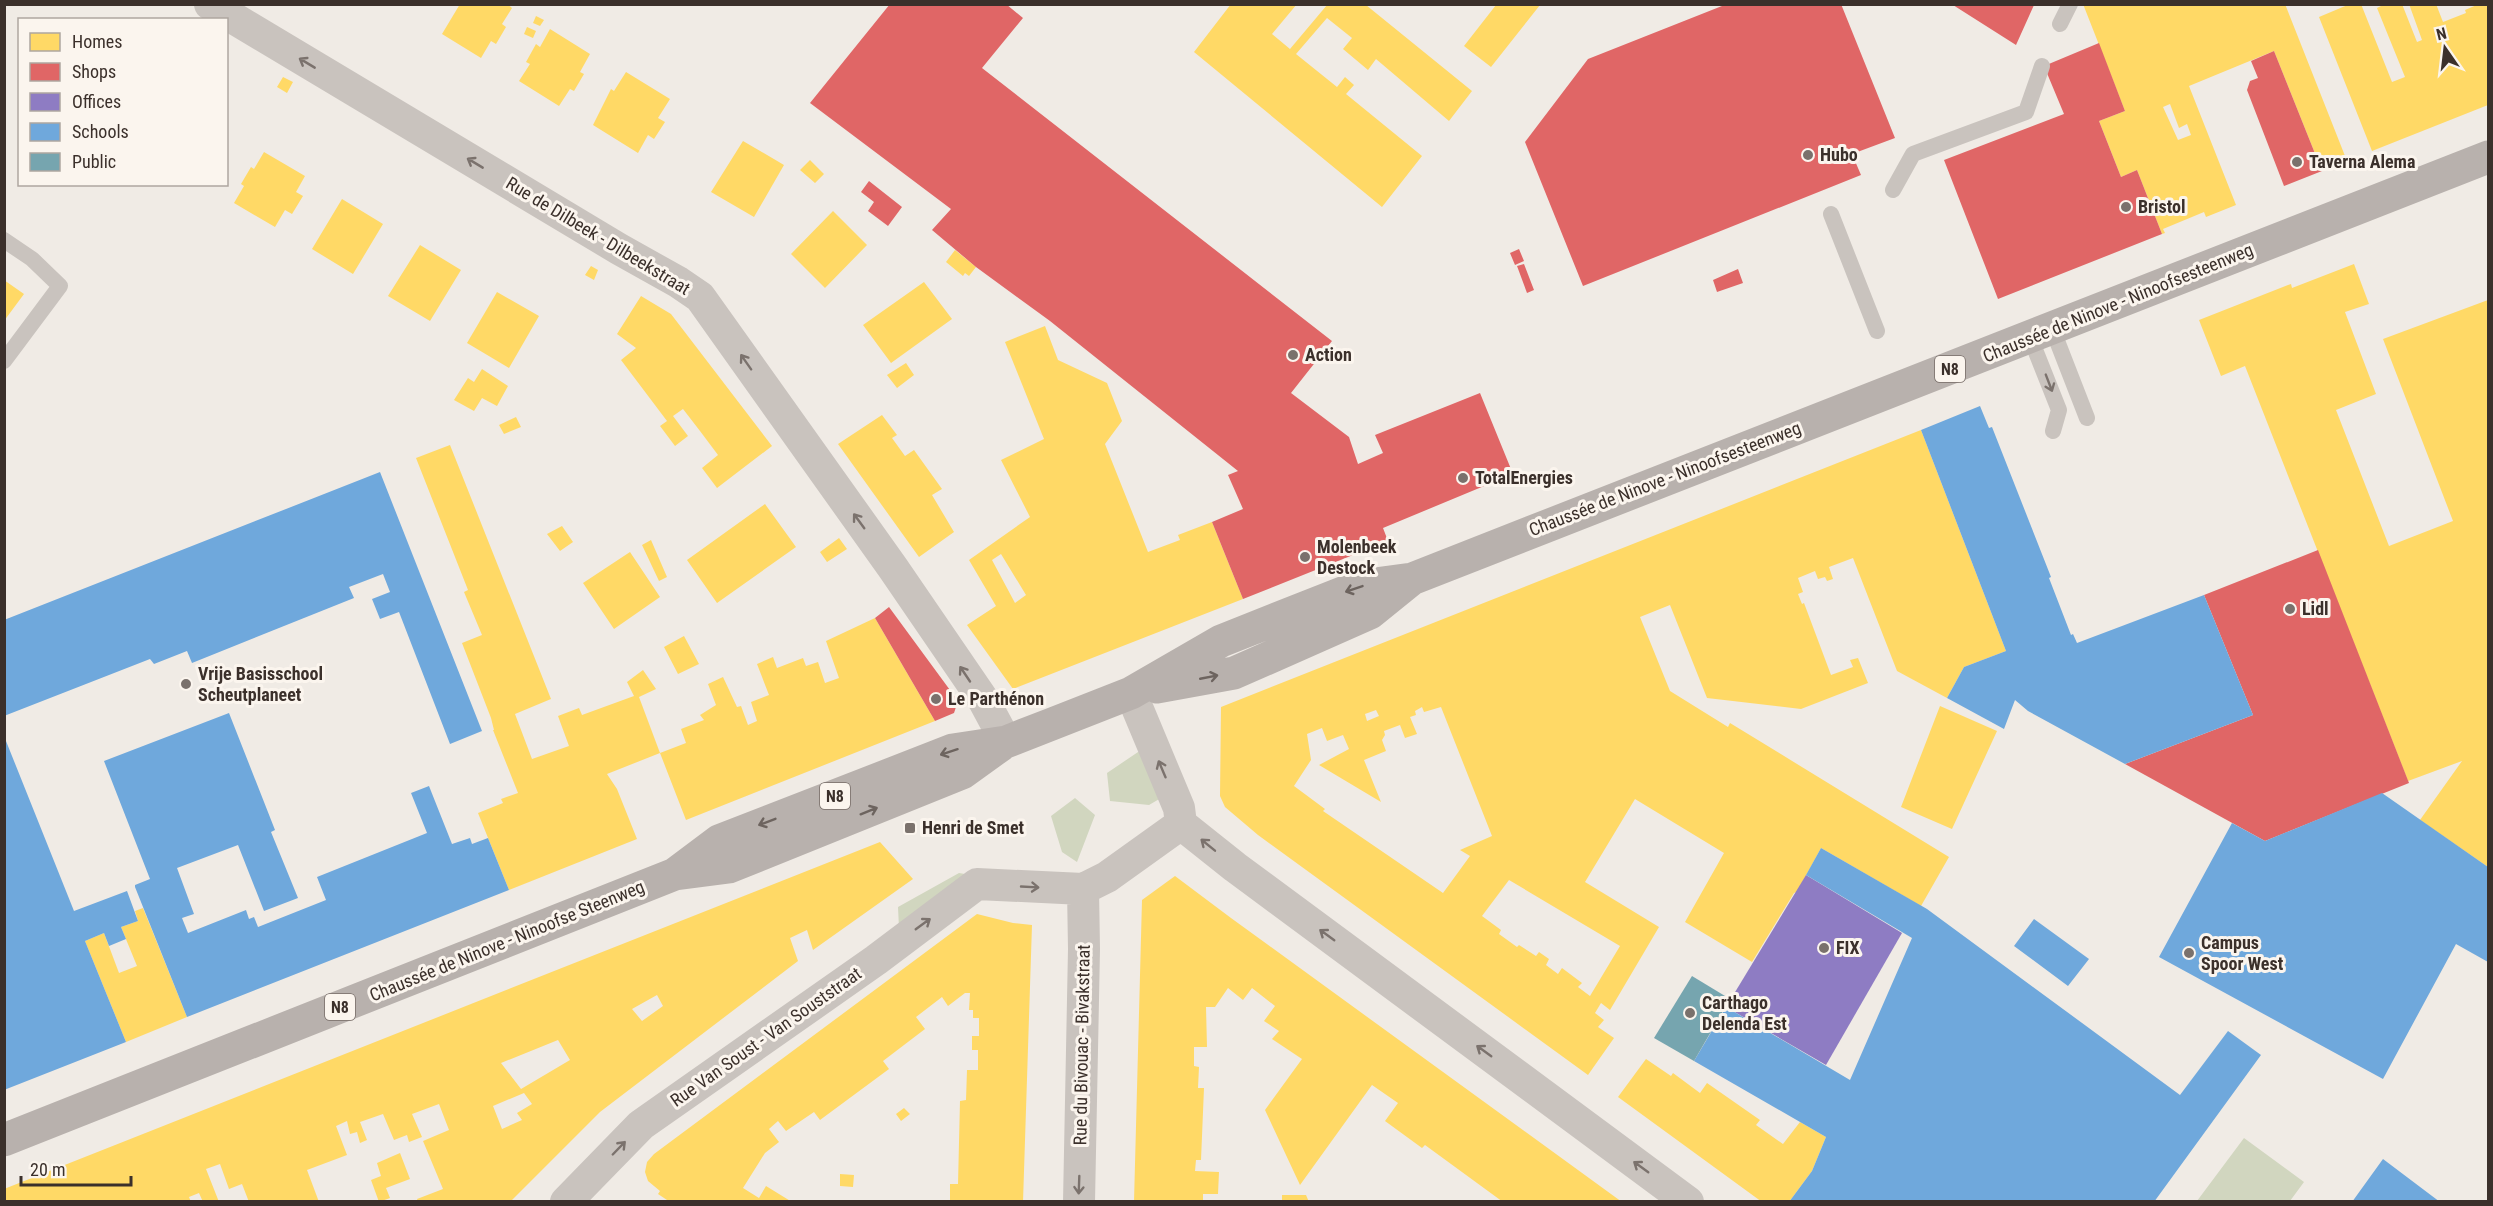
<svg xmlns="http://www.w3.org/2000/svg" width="2493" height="1206" viewBox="0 0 2493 1206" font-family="'Roboto Condensed',sans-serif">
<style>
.green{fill:#d1d6bf}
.homes{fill:#ffd966;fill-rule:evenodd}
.shops{fill:#e06666}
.offices{fill:#8e7cc3}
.schools{fill:#6fa8dc}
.public{fill:#76a5af}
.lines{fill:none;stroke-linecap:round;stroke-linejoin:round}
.lane{stroke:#c9c3be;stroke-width:16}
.street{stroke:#c9c3be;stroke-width:32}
.primary{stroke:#b8b1ad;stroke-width:33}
.oneway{stroke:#7b726d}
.oneway2{stroke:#6d645f}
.poi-dot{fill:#7a716c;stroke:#fbf5ee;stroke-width:2}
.labels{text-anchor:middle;stroke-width:6;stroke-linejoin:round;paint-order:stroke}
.shield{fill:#fbf5ee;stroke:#756b66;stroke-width:1.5}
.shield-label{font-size:16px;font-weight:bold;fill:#3b302b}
.poi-label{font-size:18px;font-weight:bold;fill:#3b302b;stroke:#fbf5ee;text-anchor:start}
.street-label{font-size:18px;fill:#3b302b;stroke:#fbf5ee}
</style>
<rect width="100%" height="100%" fill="#f0ebe5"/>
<!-- green -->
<path class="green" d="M 1141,750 L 1161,798 L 1149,805 L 1110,801 L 1107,773 Z
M 1075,798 L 1095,815 L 1077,862 L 1062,852 L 1051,816 Z
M 959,873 L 971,875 L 899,928 L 898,907 Z
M 2244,1138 L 2304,1182 L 2290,1201 L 2197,1201 Z"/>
<!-- homes -->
<path class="homes" d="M 460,4 L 507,4 L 512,8 L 502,24 L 506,27 L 496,44 L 491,41 L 481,58 L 442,34 Z
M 1231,4 L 1297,4 L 1272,34 L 1290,49 L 1327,5 L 1366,5 L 1472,91 L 1449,121 L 1376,59 L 1368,70 L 1343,49 L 1352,38 L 1327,18 L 1296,54 L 1337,87 L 1345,77 L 1354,85 L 1346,94 L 1422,156 L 1382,207 L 1194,52 Z
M 2083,4 L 2285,4 L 2347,161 L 2322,171 L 2274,51 L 2189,86 L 2236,205 L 2206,217 L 2204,212 L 2163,229 L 2165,233 L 2162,234 L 2137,170 L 2121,177 L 2099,121 L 2125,111 ZM 2170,104 L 2179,128 L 2187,124 L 2191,135 L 2178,140 L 2163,107 Z
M 2350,4 L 2361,4 L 2392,82 L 2405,77 L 2377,8 L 2385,4 L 2402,4 L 2417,42 L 2422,40 L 2409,4 L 2436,4 L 2443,22 L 2466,13 L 2465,10 L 2479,4 L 2488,4 L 2488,105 L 2372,151 L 2319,17 Z
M 1496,5 L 1540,5 L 1491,67 L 1464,46 Z
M 536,16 L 544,20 L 540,26 L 533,23 Z
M 527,27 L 536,31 L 533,38 L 524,34 Z
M 550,29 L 590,54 L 580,72 L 584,74 L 574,91 L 570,89 L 559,106 L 519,81 L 530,64 L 526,62 L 536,44 L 540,47 Z
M 626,72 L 670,99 L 658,118 L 665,122 L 654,139 L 648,135 L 638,153 L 593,125 L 611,89 L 614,91 Z
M 283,77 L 293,82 L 287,93 L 277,87 Z
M 743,141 L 784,165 L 754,217 L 711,192 Z
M 264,152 L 305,176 L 296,192 L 303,196 L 292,214 L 285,210 L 275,227 L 234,203 L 244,186 L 241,184 L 251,167 L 254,169 Z
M 810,160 L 824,174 L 815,183 L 800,170 Z
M 342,199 L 383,224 L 353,274 L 312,249 Z
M 833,211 L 867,245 L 825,288 L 791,254 Z
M 420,245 L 461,270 L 430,321 L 388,296 Z
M 955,250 L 976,267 L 969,276 L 965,273 L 963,276 L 946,262 Z
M 2354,264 L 2369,304 L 2345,312 L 2376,394 L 2336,410 L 2389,546 L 2453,521 L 2383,339 L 2488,300 L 2488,867 L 2420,820 L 2462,761 L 2408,781 L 2245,366 L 2221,376 L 2199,320 L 2288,285 L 2291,284 L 2292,288 Z
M 591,266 L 598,270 L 594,280 L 585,275 Z
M 4,280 L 24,294 L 4,321 Z
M 924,282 L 952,319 L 891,363 L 863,325 Z
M 497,292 L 539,316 L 509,368 L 467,343 Z
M 641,296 L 671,314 L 772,446 L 717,488 L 702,468 L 718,455 L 700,431 L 683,409 L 673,416 L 688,436 L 675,446 L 660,426 L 667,421 L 621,360 L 636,348 L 617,334 Z
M 1045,326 L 1058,360 L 1107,383 L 1122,421 L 1105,444 L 1148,552 L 1180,540 L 1178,535 L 1212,522 L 1243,599 L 1013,689 L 967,625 L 996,606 L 969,560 L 1030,517 L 1001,460 L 1044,439 L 1005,342 ZM 1001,554 L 1026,595 L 1015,603 L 992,560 Z
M 906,363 L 914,375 L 897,388 L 887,375 Z
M 482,369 L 508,386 L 497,406 L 482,398 L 474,411 L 454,400 L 468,378 L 474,382 Z
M 882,415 L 897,435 L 892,438 L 905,456 L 914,450 L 942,489 L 932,495 L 954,532 L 919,557 L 838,444 Z
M 516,417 L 521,427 L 504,434 L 499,425 Z
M 1921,430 L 2006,651 L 1964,667 L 1947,698 L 1897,671 L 1853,558 L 1829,567 L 1833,579 L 1827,581 L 1825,577 L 1818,579 L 1815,571 L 1798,578 L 1803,592 L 1798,594 L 1802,604 L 1804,603 L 1831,675 L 1853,667 L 1850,660 L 1858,658 L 1868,683 L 1801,709 L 1707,698 L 1670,605 L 1640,617 L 1670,691 L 1728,727 L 1730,723 L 1949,857 L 1921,906 L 1821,848 L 1797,892 L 1794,893 L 1752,962 L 1685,922 L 1724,853 L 1635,799 L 1585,882 L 1659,927 L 1610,1010 L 1601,1003 L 1595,1013 L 1604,1020 L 1598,1027 L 1614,1038 L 1588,1075 L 1258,835 L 1225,807 L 1220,796 L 1221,707 ZM 1422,707 L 1424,712 L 1441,707 L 1492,836 L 1460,850 L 1470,856 L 1443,893 L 1323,811 L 1325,809 L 1294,786 L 1311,760 L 1307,734 L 1322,728 L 1327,741 L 1343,735 L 1349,749 L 1319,765 L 1381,802 L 1364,760 L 1386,751 L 1382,740 L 1385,735 L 1384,731 L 1400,725 L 1405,738 L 1417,734 L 1410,717 L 1416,715 L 1415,711 ZM 1376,710 L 1379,716 L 1367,721 L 1365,714 ZM 1509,880 L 1620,946 L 1590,996 L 1578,987 L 1582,983 L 1562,968 L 1558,974 L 1546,965 L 1549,959 L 1539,952 L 1536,956 L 1519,945 L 1517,947 L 1499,934 L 1501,930 L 1482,916 Z
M 450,445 L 551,699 L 515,714 L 532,759 L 569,746 L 558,716 L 579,708 L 582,715 L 634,696 L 627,682 L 643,670 L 656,689 L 639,697 L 660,753 L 607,774 L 617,789 L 637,839 L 509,890 L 478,813 L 503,803 L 501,799 L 518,793 L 493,730 L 494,730 L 491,718 L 462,643 L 482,635 L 464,592 L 468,590 L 416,458 Z
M 765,504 L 796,547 L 717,603 L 687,560 Z
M 562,526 L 573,542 L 560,551 L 547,534 Z
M 839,538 L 847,549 L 827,562 L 820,552 Z
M 651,540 L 667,577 L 659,581 L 642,545 Z
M 630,552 L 660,597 L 614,629 L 583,583 Z
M 875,618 L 935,721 L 686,820 L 660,753 L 686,743 L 681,729 L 704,720 L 700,715 L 716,705 L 708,684 L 723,677 L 737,707 L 741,706 L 748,725 L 757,721 L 751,702 L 769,695 L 757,664 L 773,657 L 777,668 L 803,658 L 806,666 L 818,662 L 825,683 L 839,678 L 826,641 Z
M 684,636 L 699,664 L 678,674 L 664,647 Z
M 1940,706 L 1997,731 L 1952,829 L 1901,807 Z
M 880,842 L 913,879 L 813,950 L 807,930 L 790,938 L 798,961 L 600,1112 L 510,1202 L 418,1202 L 417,1199 L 443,1189 L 423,1141 L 449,1130 L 439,1104 L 412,1114 L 422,1137 L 409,1142 L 407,1135 L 394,1140 L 383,1114 L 360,1122 L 367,1140 L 360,1143 L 357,1132 L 350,1134 L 347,1121 L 336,1126 L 347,1155 L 307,1170 L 319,1202 L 249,1202 L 242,1184 L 229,1189 L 220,1164 L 206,1169 L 219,1202 L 203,1202 L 199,1193 L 189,1197 L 191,1202 L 4,1202 L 4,1189 ZM 657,995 L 663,1006 L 642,1021 L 632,1009 ZM 558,1040 L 570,1060 L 521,1089 L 501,1063 ZM 524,1093 L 532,1104 L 517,1113 L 522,1120 L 502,1129 L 493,1106 Z
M 1175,876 L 1231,918 L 1622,1202 L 1503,1202 L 1425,1145 L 1422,1148 L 1385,1121 L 1398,1103 L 1372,1085 L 1300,1185 L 1265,1110 L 1302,1059 L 1272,1039 L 1279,1031 L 1264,1021 L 1275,1006 L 1252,988 L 1243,1000 L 1228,988 L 1215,1007 L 1206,1007 L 1207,1047 L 1194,1047 L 1194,1066 L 1199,1067 L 1198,1088 L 1204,1088 L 1201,1160 L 1196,1160 L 1195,1171 L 1219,1172 L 1218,1194 L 1203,1194 L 1203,1202 L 1134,1202 L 1142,900 Z
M 143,908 L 187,1017 L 126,1042 L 85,941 L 104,933 L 119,973 L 137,966 L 121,927 L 138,921 L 135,911 Z
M 977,914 L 1013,923 L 1032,925 L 1023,1202 L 950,1202 L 950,1184 L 958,1184 L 960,1101 L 966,1100 L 967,1070 L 978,1070 L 978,1050 L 972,1050 L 972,1036 L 979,1036 L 979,1018 L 973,1018 L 973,1010 L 969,1010 L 970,993 L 965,993 L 948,1006 L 942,997 L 916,1017 L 925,1029 L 883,1061 L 889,1069 L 820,1120 L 814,1112 L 786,1131 L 778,1121 L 769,1129 L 779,1142 L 765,1153 L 743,1188 L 759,1198 L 766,1186 L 792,1202 L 670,1202 L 658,1194 L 660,1191 L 648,1181 L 645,1172 L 647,1162 L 654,1154 Z
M 1646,1059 L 1671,1076 L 1673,1073 L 1700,1093 L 1707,1083 L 1760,1120 L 1756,1125 L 1783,1144 L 1800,1122 L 1826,1137 L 1812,1171 L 1789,1202 L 1762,1202 L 1618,1097 Z
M 904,1108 L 910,1114 L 901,1121 L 896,1114 Z
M 400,1153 L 410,1179 L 386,1188 L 390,1198 L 379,1202 L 371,1180 L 381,1176 L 377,1163 Z
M 840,1174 L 854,1175 L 853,1187 L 840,1186 Z
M 1282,1195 L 1306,1195 L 1309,1202 L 1282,1202 Z"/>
<!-- shops -->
<path class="shops" d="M 890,4 L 1006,4 L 1023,18 L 982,68 L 1332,341 L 1291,393 L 1349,437 L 1358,464 L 1383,453 L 1375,435 L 1480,393 L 1513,474 L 1383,528 L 1388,541 L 1243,599 L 1212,522 L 1243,509 L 1228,475 L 1238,471 L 1050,321 L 976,267 L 932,230 L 951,209 L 810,103 Z
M 1727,4 L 1841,4 L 1895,138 L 1852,154 L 1861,175 L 1583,286 L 1525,142 L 1588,59 Z
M 1953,5 L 2034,5 L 2016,45 Z
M 2099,43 L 2125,111 L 2099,121 L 2121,177 L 2137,170 L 2162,234 L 1998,299 L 1944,160 L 2064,114 L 2044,66 Z
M 2274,51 L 2322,171 L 2284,186 L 2247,90 L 2250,81 L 2258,78 L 2251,61 Z
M 869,181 L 902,207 L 888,226 L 868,211 L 874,202 L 861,192 Z
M 1519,249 L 1524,261 L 1515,265 L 1510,253 Z
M 1524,264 L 1534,290 L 1527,293 L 1517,266 Z
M 1738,269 L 1743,283 L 1717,292 L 1713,280 Z
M 2318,550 L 2409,783 L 2265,841 L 2125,764 L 2253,715 L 2204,595 Z
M 889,607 L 958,701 L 954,713 L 935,721 L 875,618 Z"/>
<!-- offices -->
<path class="offices" d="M 1806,875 L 1902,933 L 1826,1065 L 1726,1007 Z"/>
<!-- schools -->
<path class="schools" d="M 1980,406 L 1989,428 L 1992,427 L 2051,577 L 2049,578 L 2071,635 L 2073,634 L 2077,643 L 2204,595 L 2253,715 L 2125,764 L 2028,711 L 2015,700 L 2004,729 L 1947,698 L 1964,667 L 2006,651 L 1921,430 Z
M 380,472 L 482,731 L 450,744 L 399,612 L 380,619 L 372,599 L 390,592 L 383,574 L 349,587 L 354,598 L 192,663 L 187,651 L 154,664 L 150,659 L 4,716 L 4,620 Z
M 229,713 L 275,830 L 271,832 L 298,898 L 264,911 L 238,845 L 177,868 L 194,914 L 182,918 L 188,933 L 246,910 L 249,919 L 254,917 L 258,927 L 326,900 L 317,877 L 427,833 L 411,793 L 429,786 L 452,844 L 470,838 L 472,844 L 488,838 L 509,890 L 187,1017 L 135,887 L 135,885 L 150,879 L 104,761 Z
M 4,736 L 74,911 L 127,891 L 138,921 L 121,927 L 126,939 L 109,946 L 104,933 L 85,941 L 126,1042 L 4,1090 Z
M 2382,793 L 2488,867 L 2488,962 L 2456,944 L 2383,1079 L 2159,957 L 2232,823 L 2265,841 Z
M 1821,848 L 1927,909 L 2180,1095 L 2228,1031 L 2261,1055 L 2154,1202 L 1789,1202 L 1812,1171 L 1826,1137 L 1694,1061 L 1726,1007 L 1850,1080 L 1912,938 L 1806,875 Z
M 2034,919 L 2089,959 L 2068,986 L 2014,946 Z
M 2383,1159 L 2440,1202 L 2352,1202 Z"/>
<!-- public -->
<path class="public" d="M 1692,976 L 1730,999 L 1694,1061 L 1654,1038 Z"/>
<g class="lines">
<!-- lane -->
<path class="lane" d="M 2060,24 L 2070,4
M 1893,190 L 1913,154 L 2026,112 L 2042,66
M 1831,214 L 1877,331
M 4,240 L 32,259 L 60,286 L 4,361
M 2052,328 L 2087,418
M 2030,337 L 2059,410 L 2053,431"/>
<!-- street -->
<path class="street" d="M 210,4 L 619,249 L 678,282 L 700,297 L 893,568 L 984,701 L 1006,742
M 1131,693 L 1179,808 L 1181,824
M 1181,824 L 1235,867 L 1688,1202
M 566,1202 L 641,1125 L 876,960 L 977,884 L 1083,889 L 1107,877 L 1181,824
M 1079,1202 L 1084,949 L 1083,889"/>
<!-- primary -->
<path class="primary" d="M 1157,687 L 1234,673 L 1370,613 L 1412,579
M 675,874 L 719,841 L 953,750 L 1006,742 L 1052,724 L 1131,693 L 1221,641 L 1360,586 L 1412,579 L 2488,157
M 4,1140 L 675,874 L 729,867 L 962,773 L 1001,745"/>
</g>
<!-- one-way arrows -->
<defs><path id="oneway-shaft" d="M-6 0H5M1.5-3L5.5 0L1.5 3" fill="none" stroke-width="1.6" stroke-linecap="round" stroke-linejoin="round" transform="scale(1.5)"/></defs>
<g class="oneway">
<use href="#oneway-shaft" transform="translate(307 63) rotate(-149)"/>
<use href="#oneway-shaft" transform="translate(475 163) rotate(-149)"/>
<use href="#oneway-shaft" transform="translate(746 362) rotate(-125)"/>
<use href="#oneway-shaft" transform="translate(2049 383) rotate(69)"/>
<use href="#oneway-shaft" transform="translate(859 521) rotate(-126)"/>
<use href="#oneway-shaft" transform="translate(965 674) rotate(-124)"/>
<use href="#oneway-shaft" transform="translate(1162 769) rotate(-113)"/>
<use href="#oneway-shaft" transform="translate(1208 845) rotate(-141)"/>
<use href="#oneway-shaft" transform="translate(1030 887) rotate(3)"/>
<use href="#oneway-shaft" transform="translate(923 924) rotate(-36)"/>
<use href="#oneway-shaft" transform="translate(1327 935) rotate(-144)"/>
<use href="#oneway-shaft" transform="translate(1484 1051) rotate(-144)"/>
<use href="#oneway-shaft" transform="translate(619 1148) rotate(-46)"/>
<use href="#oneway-shaft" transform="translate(1641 1167) rotate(-144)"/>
<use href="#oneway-shaft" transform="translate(1079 1185) rotate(92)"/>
</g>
<g class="oneway2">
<use href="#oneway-shaft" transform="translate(1354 589) rotate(161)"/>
<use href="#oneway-shaft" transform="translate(1209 677) rotate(-11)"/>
<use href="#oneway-shaft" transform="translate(949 752) rotate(162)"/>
<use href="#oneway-shaft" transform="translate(869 811) rotate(-22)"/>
<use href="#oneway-shaft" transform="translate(767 822) rotate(159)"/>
</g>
<!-- markers -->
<g class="poi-dot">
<circle cx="1808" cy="155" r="6"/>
<circle cx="2297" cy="162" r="6"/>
<circle cx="2126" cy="207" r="6"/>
<circle cx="1293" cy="355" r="6"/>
<circle cx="1463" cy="478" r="6"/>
<circle cx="1305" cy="557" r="6"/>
<circle cx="2290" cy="609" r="6"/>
<circle cx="186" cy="684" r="6"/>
<circle cx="936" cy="699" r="6"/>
<rect x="904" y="822" width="12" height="12" rx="3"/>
<circle cx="1824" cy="948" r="6"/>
<circle cx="2189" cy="953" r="6"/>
<circle cx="1690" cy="1013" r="6"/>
</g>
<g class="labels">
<!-- shield labels -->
<g class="shield">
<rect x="1935" y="356" width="30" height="26" rx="4.5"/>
<rect x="820" y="783" width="30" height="26" rx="4.5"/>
<rect x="325" y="994" width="30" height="26" rx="4.5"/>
</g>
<g class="shield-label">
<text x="1950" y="375">N8</text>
<text x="835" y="802">N8</text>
<text x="340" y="1013">N8</text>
</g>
<!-- poi labels -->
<g class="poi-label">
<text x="1820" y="161">Hubo</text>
<text x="2309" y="168">Taverna Alema</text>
<text x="2138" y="213">Bristol</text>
<text x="1305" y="361">Action</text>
<text x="1475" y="484">TotalEnergies</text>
<text x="1317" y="553">Molenbeek<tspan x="1317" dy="21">Destock</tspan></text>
<text x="2302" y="615">Lidl</text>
<text x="198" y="680">Vrije Basisschool<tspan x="198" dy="21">Scheutplaneet</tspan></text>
<text x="948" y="705">Le Parthénon</text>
<text x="922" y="834">Henri de Smet</text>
<text x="2201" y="949">Campus<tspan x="2201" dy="21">Spoor West</tspan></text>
<text x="1836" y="954">FIX</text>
<text x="1702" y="1009">Carthago<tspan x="1702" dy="21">Delenda Est</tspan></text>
</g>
<!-- street labels -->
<g class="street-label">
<text transform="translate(598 236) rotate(31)" y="6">Rue de Dilbeek - Dilbeekstraat</text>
<text transform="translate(2118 303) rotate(-22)" y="6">Chaussée de Ninove - Ninoofsesteenweg</text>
<text transform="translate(1665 479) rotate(-21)" y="6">Chaussée de Ninove - Ninoofsesteenweg</text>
<text transform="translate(507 941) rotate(-22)" y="6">Chaussée de Ninove - Ninoofse Steenweg</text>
<text transform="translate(766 1037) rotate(-35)" y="6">Rue Van Soust - Van Souststraat</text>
<text transform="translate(1082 1045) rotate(-89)" y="6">Rue du Bivouac - Bivakstraat</text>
</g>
</g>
<!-- border -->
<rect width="2493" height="1206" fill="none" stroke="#3b302b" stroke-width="12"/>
<!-- legend -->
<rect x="18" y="18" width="210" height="168" fill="#fbf5ee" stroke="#aea6a0" stroke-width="1.5"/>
<rect x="30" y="33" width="30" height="18" fill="#ffd966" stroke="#aea6a0" stroke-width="1.5"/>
<text x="72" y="48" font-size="18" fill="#3b302b">Homes</text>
<rect x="30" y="63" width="30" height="18" fill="#e06666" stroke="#aea6a0" stroke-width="1.5"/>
<text x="72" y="78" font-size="18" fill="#3b302b">Shops</text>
<rect x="30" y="93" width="30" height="18" fill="#8e7cc3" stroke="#aea6a0" stroke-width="1.5"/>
<text x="72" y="108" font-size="18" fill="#3b302b">Offices</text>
<rect x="30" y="123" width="30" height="18" fill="#6fa8dc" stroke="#aea6a0" stroke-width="1.5"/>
<text x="72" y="138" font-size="18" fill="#3b302b">Schools</text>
<rect x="30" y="153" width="30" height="18" fill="#76a5af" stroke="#aea6a0" stroke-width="1.5"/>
<text x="72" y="168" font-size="18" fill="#3b302b">Public</text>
<!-- north arrow -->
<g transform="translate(2445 48) rotate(346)" stroke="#fbf5ee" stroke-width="4.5" paint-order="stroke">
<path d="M0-4.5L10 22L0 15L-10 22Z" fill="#3b302b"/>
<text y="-9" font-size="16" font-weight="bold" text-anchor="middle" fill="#3b302b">N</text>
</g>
<!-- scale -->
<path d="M21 1176v9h110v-9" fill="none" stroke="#3b302b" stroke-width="3"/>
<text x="30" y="1176" font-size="18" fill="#3b302b" stroke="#fbf5ee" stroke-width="4.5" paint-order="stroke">20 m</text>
</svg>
